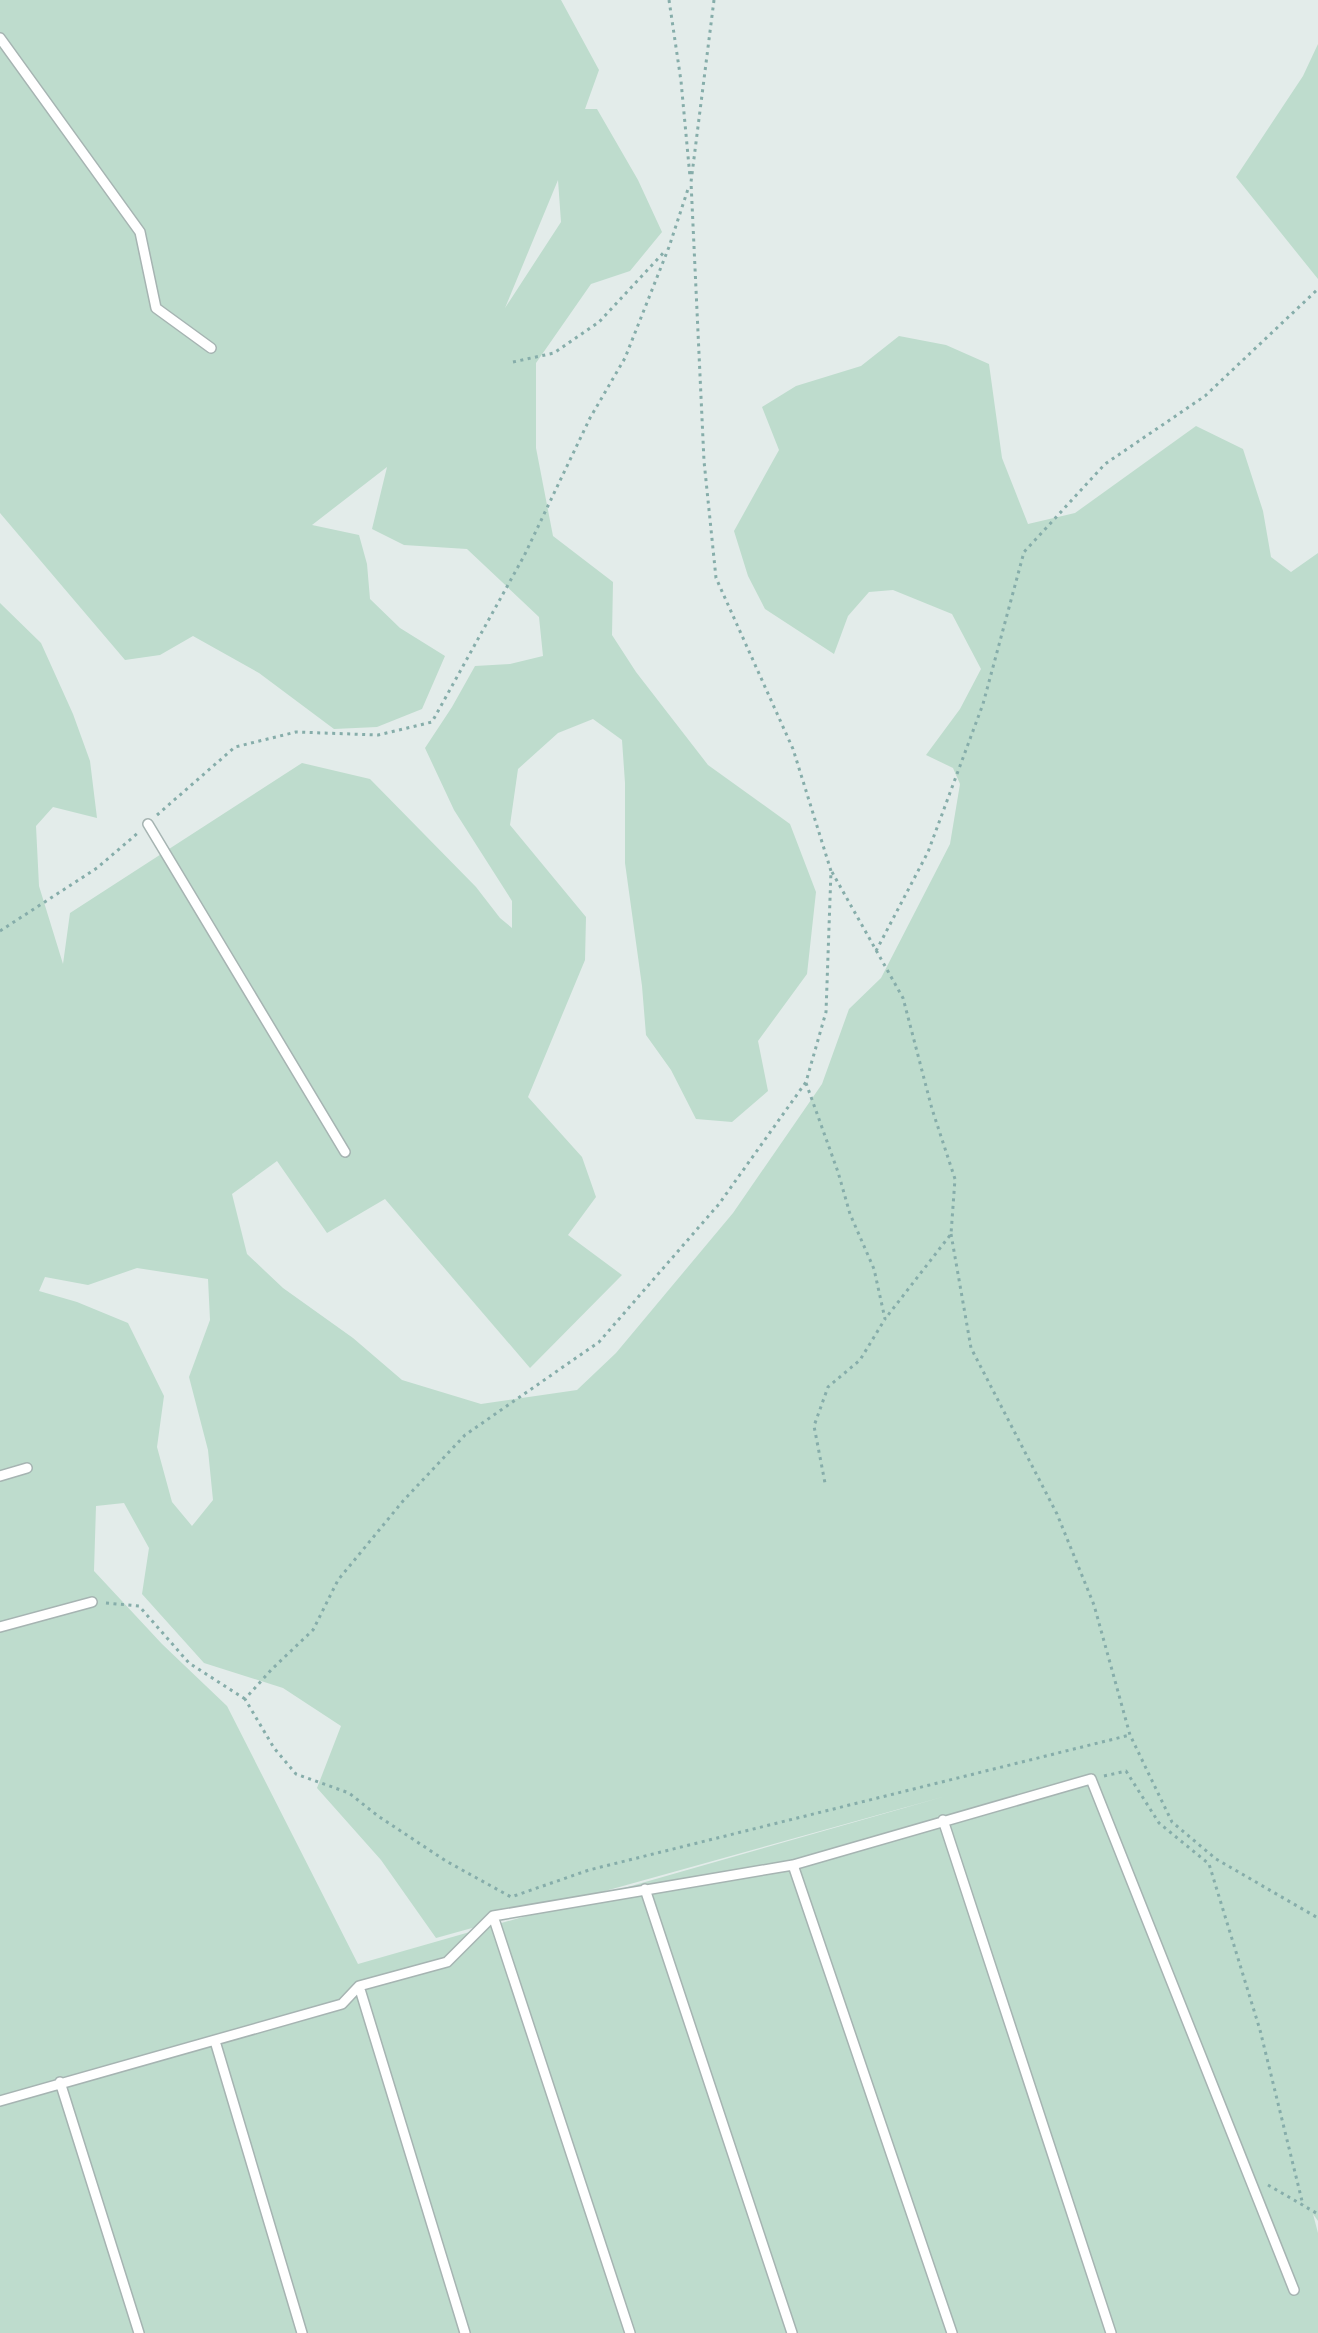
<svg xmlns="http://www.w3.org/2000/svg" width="1318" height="2333" viewBox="0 0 1318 2333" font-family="'DM Sans',sans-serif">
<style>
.green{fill:#bedccd;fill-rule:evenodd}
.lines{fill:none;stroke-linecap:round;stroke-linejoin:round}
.lane-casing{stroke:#a6b4b2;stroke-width:12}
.path{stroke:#86adaa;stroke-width:3;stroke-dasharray:3 4.5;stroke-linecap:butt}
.lane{stroke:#fff;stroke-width:9}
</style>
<rect width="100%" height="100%" fill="#e3ecea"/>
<!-- green -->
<path class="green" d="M 0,0 L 561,0 L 599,70 L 585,109 L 597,109 L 638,180 L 662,232 L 630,271 L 591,284 L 536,363 L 536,448 L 553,536 L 613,582 L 612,635 L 636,672 L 708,765 L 790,824 L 816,892 L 807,974 L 758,1041 L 768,1091 L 732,1122 L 696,1119 L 671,1070 L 646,1035 L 642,986 L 625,863 L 625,783 L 622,740 L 593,719 L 558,733 L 518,769 L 510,825 L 586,917 L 585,960 L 528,1097 L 582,1157 L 596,1197 L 568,1235 L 622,1275 L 530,1368 L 385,1199 L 327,1233 L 277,1161 L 232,1194 L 247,1254 L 283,1288 L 353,1338 L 402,1380 L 481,1404 L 577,1390 L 616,1353 L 733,1213 L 822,1084 L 849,1009 L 881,978 L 950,844 L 960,784 L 953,768 L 926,755 L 960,709 L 981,669 L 952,614 L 893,590 L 869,592 L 848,616 L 834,654 L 765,609 L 748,576 L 734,531 L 779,450 L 762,407 L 796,386 L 861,366 L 899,336 L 946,345 L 989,364 L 1002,458 L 1028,524 L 1075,513 L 1196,426 L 1243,449 L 1263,511 L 1271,557 L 1291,572 L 1318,553 L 1318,2221 L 1313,2214 L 1318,2233 L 1318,2333 L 0,2333 L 0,603 L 41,643 L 73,714 L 90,761 L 97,818 L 53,807 L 36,826 L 39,886 L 63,964 L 70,913 L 302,763 L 370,779 L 476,887 L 500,918 L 512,928 L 512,901 L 454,810 L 425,748 L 452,707 L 475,666 L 510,664 L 543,656 L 539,617 L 467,549 L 404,545 L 372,529 L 387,467 L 312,525 L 359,535 L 367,564 L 370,599 L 400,628 L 445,656 L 422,709 L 377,727 L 334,729 L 259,673 L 193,636 L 160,655 L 125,660 L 0,513 ZM 558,180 L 561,222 L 505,308 ZM 137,1268 L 208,1279 L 210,1320 L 189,1377 L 208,1450 L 213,1500 L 192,1526 L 172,1502 L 157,1447 L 164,1396 L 128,1323 L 77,1302 L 39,1291 L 45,1277 L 88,1285 ZM 124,1503 L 149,1548 L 142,1594 L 204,1663 L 283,1688 L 341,1726 L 317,1788 L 381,1860 L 436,1938 L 946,1796 L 358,1964 L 227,1706 L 162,1644 L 94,1571 L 96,1506 Z
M 1318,44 L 1318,279 L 1236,177 L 1303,76 Z"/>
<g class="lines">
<defs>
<path id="lane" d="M 0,38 L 140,232 L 156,308 L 211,348
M 148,824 L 345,1152
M 0,1476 L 27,1468
M 0,1627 L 92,1602
M 943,1820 L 1111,2333
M 793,1865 L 952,2333
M 645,1889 L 792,2333
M 493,1916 L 630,2333
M 359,1986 L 447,1962 L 493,1916 L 793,1865 L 1091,1779 L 1294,2290
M 215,2041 L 302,2333
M 60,2082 L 139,2333
M 0,2101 L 342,2004 L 359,1986 L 465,2333"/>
</defs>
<!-- lane casing -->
<use href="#lane" class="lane-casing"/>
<!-- path -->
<path class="path" d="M 669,0 L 681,81 L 690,177
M 714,0 L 691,182 L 704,461 L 716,578 L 793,749 L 831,871 L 826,1012 L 806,1082 L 719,1204 L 599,1342 L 465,1435 L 403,1501 L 338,1580 L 313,1630 L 272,1669 L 245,1699 L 274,1748 L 296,1774 L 349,1793 L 378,1816 L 446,1861 L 511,1897 L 589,1870 L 1130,1735
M 513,362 L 554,353 L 599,322 L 666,250
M 157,815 L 235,747 L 296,732 L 378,735 L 432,722 L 524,556 L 590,418 L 625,358 L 669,247 L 689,186
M 832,872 L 903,998 L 932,1109 L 955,1179 L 951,1234 L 885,1319
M 0,931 L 97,868 L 139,832
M 876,951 L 928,852 L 983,704 L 1024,552 L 1105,464 L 1205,396 L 1318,289
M 806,1083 L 838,1172 L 850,1214 L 874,1269 L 885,1319 L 860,1360 L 828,1387 L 814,1426 L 825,1483
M 951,1234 L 971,1348 L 1057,1514 L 1094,1605 L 1130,1735 L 1172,1822 L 1216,1859 L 1318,1918
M 106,1603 L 139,1606 L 189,1663 L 245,1699
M 1104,1776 L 1126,1771 L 1159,1823 L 1209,1864 L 1260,2030 L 1303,2205
M 1268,2185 L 1318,2214"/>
<!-- lane -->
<use href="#lane" class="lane"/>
</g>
</svg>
